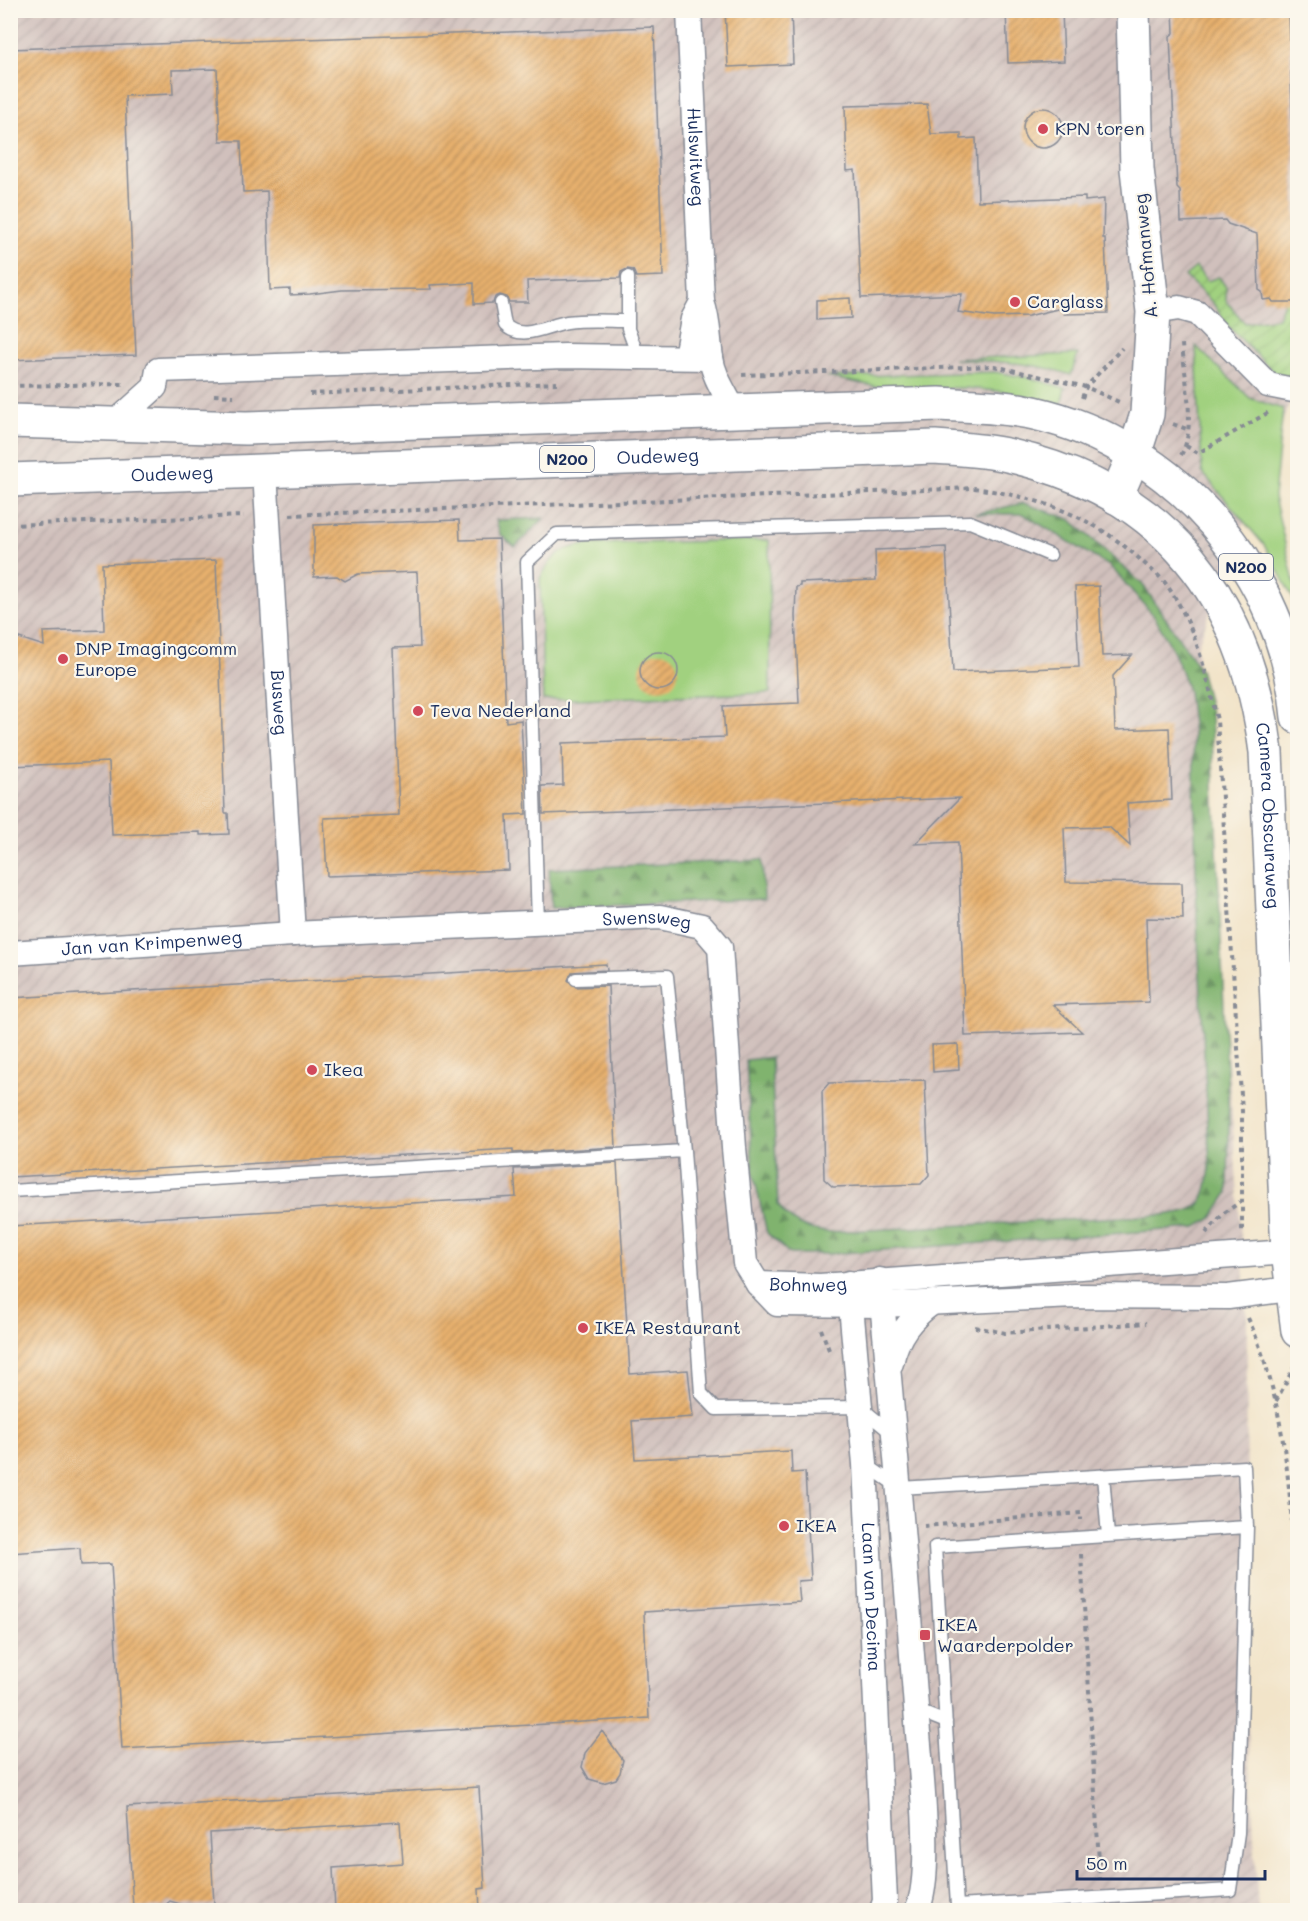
<svg xmlns="http://www.w3.org/2000/svg" width="1308" height="1921" viewBox="0 0 1308 1921" font-family="Mali,sans-serif">
<style>
.industrial{fill:url(#industrial-furrows)}
.grass{fill:#a1d17f;stroke:#5e806e;stroke-width:1.5}
.forest{fill:url(#forest-firs);stroke:#4e7166;stroke-width:1.5}
.garden{fill:url(#garden-furrows);stroke:#5e806e;stroke-width:1.5}
.building{fill:url(#building-hatch)}
.lines{fill:none;stroke-linecap:round;stroke-linejoin:round}
.lane-casing{stroke:#868a94;stroke-width:15}
.street-casing{stroke:#868a94;stroke-width:27}
.secondary-casing{stroke:#868a94;stroke-width:36}
.primary-casing{stroke:#868a94;stroke-width:36}
.path{stroke:#868a94;stroke-width:4;stroke-dasharray:4.5 4.5;stroke-linecap:butt}
.lane{stroke:#fff;stroke-width:12}
.street{stroke:#fff;stroke-width:24}
.secondary{stroke:#fff;stroke-width:33}
.primary{stroke:#fff;stroke-width:33}
.poi-dot{fill:#d1495b;stroke:#fbf7ec;stroke-width:2}
.labels{text-anchor:middle;stroke-width:4.5;stroke-linejoin:round;paint-order:stroke}
.shield{fill:#fbf7ec;stroke:#5e6b89;stroke-width:1.5}
.shield-label{font-size:16px;font-weight:bold;fill:#1b2f5e}
.poi-label{font-size:18px;fill:#1b2f5e;stroke:#fbf7ec;text-anchor:start}
.street-label{font-size:18px;fill:#1b2f5e;stroke:#fbf7ec}
</style>
<defs>
<pattern id="industrial-furrows" width="10" height="10" patternUnits="userSpaceOnUse" patternTransform="scale(1.5)"><rect width="10" height="10" fill="#d0c0bc"/><path d="M-1 1l2-2M0 10L10 0M9 11l2-2" fill="none" stroke="#b2a5a4"/></pattern>
<pattern id="forest-firs" width="22" height="20" patternUnits="userSpaceOnUse" patternTransform="scale(1.5)"><rect width="22" height="20" fill="#80b36e"/><path d="M5 1l3.5 6h-7zM16 11l3.5 6h-7z" fill="#68925e"/></pattern>
<pattern id="garden-furrows" width="10" height="10" patternUnits="userSpaceOnUse" patternTransform="scale(1.5)"><rect width="10" height="10" fill="#a1d17f"/><path d="M-1 1l2-2M0 10L10 0M9 11l2-2" fill="none" stroke="#8ab470"/></pattern>
<pattern id="building-hatch" width="6" height="6" patternUnits="userSpaceOnUse" patternTransform="scale(1.5)"><rect width="6" height="6" fill="#e7b06d"/><path d="M-1 1l2-2M0 6l6-6M5 7l2-2" fill="none" stroke="#ba905d"/></pattern>
</defs>
<rect width="100%" height="100%" fill="#fbf7ec"/>
<filter id="ink" filterUnits="userSpaceOnUse"><feTurbulence type="fractalNoise" baseFrequency=".0167" numOctaves="2"/><feDisplacementMap in="SourceGraphic" scale="12" xChannelSelector="R" yChannelSelector="G"/><feConvolveMatrix kernelMatrix="1 2 1 2 8 2 1 2 1" color-interpolation-filters="sRGB"/></filter>
<filter id="wash" filterUnits="userSpaceOnUse"><feTurbulence type="fractalNoise" baseFrequency=".008" numOctaves="4" result="noise"/><feDisplacementMap in="SourceGraphic" scale="24" xChannelSelector="R" yChannelSelector="G"/><feGaussianBlur stdDeviation="1.35" result="paint"/><feColorMatrix in="noise" values="0 0 0 0 0 0 0 0 0 0 0 0 0 0 0 0 0 1.4 0 .05"/><feComposite in="paint" operator="in"/></filter>
<g filter="url(#wash)">
<rect width="100%" height="100%" fill="#f2e4c9"/>
<!-- industrial -->
<path class="industrial" d="M 11,11 L 1297,11 L 1297,383 L 1197,647 L 1247,1316 L 1246,1690 L 1258,1910 L 11,1910 Z"/>
<!-- grass -->
<path class="grass" d="M 1196,346 L 1250,398 L 1283,409 L 1274,497 L 1297,594 L 1297,606 L 1264,545 L 1202,472 Z
M 1078,354 L 1071,375 C 1032,362 993,361 953,359 Z
M 995,372 L 1030,378 L 1065,388 L 1061,405 L 1006,392 L 967,388 L 879,387 L 827,377 Z
M 769,540 L 770,693 L 543,700 L 540,578 C 557,551 560,548 591,544 Z"/>
<!-- forest -->
<path class="forest" d="M 1023,503 L 1070,519 L 1143,585 L 1200,669 L 1211,713 L 1229,1120 L 1228,1193 L 1211,1219 L 1194,1228 L 828,1254 L 790,1254 L 767,1233 L 753,1172 L 746,1060 L 771,1057 L 778,1205 C 791,1224 806,1230 828,1232 L 1162,1215 C 1202,1210 1205,1207 1210,1167 L 1197,920 L 1193,733 L 1188,691 L 1184,679 L 1174,652 L 1154,616 L 1111,567 L 1023,514 L 975,514 Z
M 544,518 L 515,547 L 500,534 L 496,520 Z
M 762,860 L 764,899 L 551,908 L 549,869 Z"/>
<!-- garden -->
<path class="garden" d="M 1196,267 L 1207,281 L 1219,277 L 1226,287 L 1226,301 L 1245,323 L 1278,318 L 1286,296 L 1297,295 L 1297,377 L 1277,375 L 1227,325 L 1213,303 L 1185,276 Z"/>
<g id="blocks">
<!-- building -->
<path class="building" d="M 725,10 L 791,10 L 793,64 L 728,67 Z
M 1006,10 L 1062,10 L 1064,61 L 1008,63 Z
M 1173,10 L 1289,10 L 1298,302 L 1273,302 L 1271,299 L 1263,300 L 1262,292 L 1259,290 L 1257,234 L 1228,224 L 1225,220 L 1181,222 L 1180,191 L 1177,188 L 1170,36 L 1174,33 Z
M 654,27 L 663,276 L 636,277 L 633,270 L 627,269 L 621,272 L 620,278 L 527,281 L 528,302 L 509,302 L 507,297 L 500,295 L 495,297 L 493,303 L 474,304 L 474,283 L 430,285 L 431,289 L 342,290 L 310,294 L 290,295 L 290,289 L 270,290 L 267,191 L 243,192 L 241,141 L 220,141 L 217,69 L 172,70 L 173,94 L 125,96 L 136,355 L 10,360 L 10,49 Z
M 927,104 L 931,134 L 961,133 L 961,139 L 976,138 L 978,201 L 1085,197 L 1085,201 L 1104,199 L 1103,238 L 1105,238 L 1108,313 L 1064,314 L 1062,308 L 1028,316 L 994,317 L 958,312 L 962,294 L 861,298 L 855,170 L 847,171 L 845,106 Z
M1023 128a20 20 0 1 1 40 0a20 20 0 1 1-40 0Z
M 850,298 L 851,318 L 817,320 L 817,300 Z
M 459,520 L 460,540 L 499,539 L 506,722 L 521,720 L 526,814 L 507,815 L 509,870 L 327,876 L 324,818 L 399,815 L 393,648 L 420,647 L 417,572 L 358,574 L 345,581 L 337,576 L 314,577 L 314,525 Z
M 946,547 L 953,672 L 1079,667 L 1075,587 L 1099,586 L 1102,656 L 1132,655 L 1113,676 L 1115,730 L 1169,728 L 1172,800 L 1127,803 L 1130,846 L 1109,827 L 1064,828 L 1066,882 L 1182,883 L 1183,919 L 1146,918 L 1149,1002 L 1053,1005 L 1082,1032 L 965,1036 L 958,842 L 915,844 L 960,798 L 543,814 L 542,786 L 563,785 L 562,743 L 725,737 L 723,706 L 799,703 L 795,616 L 796,587 L 800,586 L 800,583 L 876,580 L 875,550 Z
M 216,560 L 225,813 L 228,813 L 229,834 L 200,835 L 200,832 L 112,835 L 109,762 L 10,766 L 10,635 L 44,646 L 43,632 L 104,630 L 102,564 Z
M640 671a19 19 0 1 1 38 0a19 19 0 1 1-38 0Z
M 606,964 L 607,970 L 572,972 L 568,980 L 576,987 L 608,986 L 616,1147 L 513,1153 L 513,1149 L 10,1177 L 10,998 Z
M 958,1044 L 959,1070 L 933,1072 L 932,1045 Z
M 925,1080 L 929,1175 L 921,1184 L 833,1187 L 824,1179 L 822,1091 L 829,1083 Z
M 617,1163 L 630,1374 L 688,1370 L 693,1417 L 632,1421 L 635,1459 L 791,1451 L 792,1473 L 805,1472 L 811,1580 L 798,1581 L 800,1602 L 644,1612 L 649,1718 L 122,1749 L 111,1564 L 81,1565 L 80,1548 L 10,1553 L 10,1226 L 516,1197 L 514,1169 Z
M 602,1731 L 623,1760 L 620,1773 L 616,1779 L 603,1783 L 589,1779 L 582,1767 L 585,1753 Z
M 479,1787 L 485,1888 L 479,1889 L 480,1911 L 335,1911 L 333,1868 L 403,1863 L 400,1822 L 210,1833 L 214,1904 L 183,1905 L 170,1901 L 163,1907 L 133,1908 L 127,1807 Z"/>
</g>
</g>
<g filter="url(#ink)">
<use href="#blocks" fill-opacity="0" stroke="#868a94" stroke-width="1.5"/>
<g class="lines">
<defs>
<path id="lane" d="M 628,277 L 628,329 L 638,356
M 501,303 L 505,325 C 522,342 548,325 567,322 C 586,319 608,321 628,321
M 538,924 L 527,562 L 557,534 L 970,522 L 1050,555
M 576,979 L 667,976 L 684,1151 L 701,1393 L 716,1409 L 860,1407 L 893,1434
M 10,1191 L 684,1151
M 865,1464 L 900,1488 L 1244,1467 L 1247,1527 L 1238,1833 L 1230,1890 L 957,1906 L 935,1547 L 1247,1527
M 1103,1475 L 1108,1536
M 916,1710 L 946,1722"/>
<g id="street">
<path id="s1" d="M 689,10 L 702,302 C 709,321 708,338 711,358 C 714,378 726,394 734,411"/>
<path d="M 1153,312 L 1179,308 L 1197,313 L 1268,385 L 1298,391"/>
<path d="M 686,357 L 693,319 L 702,302"/>
<path d="M 114,424 L 155,387 L 158,370 L 565,356 L 711,358"/>
<path id="s2" d="M 265,472 L 293,934"/>
<path id="s3" d="M 10,953 L 293,934 L 660,917 L 702,926 L 720,947 L 734,1148 L 745,1263 L 758,1284 L 777,1304 L 882,1305 L 1075,1296 L 1228,1297 L 1298,1288"/>
<path d="M 880,1280 C 894,1427 906,1574 917,1721 C 920,1764 934,1875 917,1910"/>
<path id="s4" d="M 849,1283 L 865,1464 L 885,1901 L 882,1910"/>
<path id="s5" d="M 758,1284 L 820,1286 L 1288,1252 L 1298,1253"/>
<path d="M 891,1363 C 897,1335 911,1318 933,1302"/>
</g>
<path id="secondary" d="M 1116,497 L 1134,455 L 1147,414 L 1153,312 L 1137,169 L 1133,10"/>
<g id="primary">
<path d="M 10,421 L 246,428 L 939,404 C 971,406 1003,406 1034,413 C 1175,445 1286,573 1298,717"/>
<path id="s6" d="M 10,480 L 935,447 C 959,449 984,450 1007,455 C 1166,490 1246,596 1266,752 L 1288,1252 L 1298,1331"/>
</g>
</defs>
<!-- lane casing -->
<use href="#lane" class="lane-casing"/>
<!-- street casing -->
<use href="#street" class="street-casing"/>
<!-- secondary casing -->
<use href="#secondary" class="secondary-casing"/>
<!-- primary casing -->
<use href="#primary" class="primary-casing"/>
<!-- path -->
<path class="path" d="M 742,375 L 994,366 L 1086,387 L 1119,402
M 10,386 L 124,384
M 310,394 L 557,383
M 214,395 L 234,396
M 1082,398 L 1086,387 L 1122,348
M 1173,424 L 1189,430
M 1186,446 L 1198,453 L 1271,411
M 1181,455 C 1197,429 1184,374 1182,344
M 290,515 L 974,488 C 1041,498 1092,515 1143,562 C 1150,569 1160,576 1166,584 C 1195,624 1206,672 1217,720 L 1242,1111 L 1242,1233
M 10,525 L 244,516
M 1206,1233 L 1224,1213 L 1240,1202
M 1248,1318 C 1294,1419 1293,1543 1298,1653
M 975,1327 L 1005,1333 L 1146,1323
M 821,1329 L 829,1350
M 1276,1401 L 1298,1360
M 924,1526 L 1081,1513 L 1081,1520
M 1081,1554 L 1100,1879"/>
<!-- lane -->
<use href="#lane" class="lane"/>
<!-- street -->
<use href="#street" class="street"/>
<!-- secondary -->
<use href="#secondary" class="secondary"/>
<!-- primary -->
<use href="#primary" class="primary"/>
</g>
</g>
<!-- markers -->
<g class="poi-dot">
<circle cx="1043" cy="129" r="6"/>
<circle cx="1015" cy="302" r="6"/>
<circle cx="63" cy="659" r="6"/>
<circle cx="418" cy="711" r="6"/>
<circle cx="312" cy="1070" r="6"/>
<circle cx="583" cy="1328" r="6"/>
<circle cx="784" cy="1526" r="6"/>
<rect x="919" y="1629" width="12" height="12" rx="3"/>
</g>
<g class="labels">
<!-- shield labels -->
<g class="shield">
<rect x="540" y="446" width="54" height="26" rx="4.5"/>
<rect x="1219" y="554" width="54" height="26" rx="4.5"/>
</g>
<g class="shield-label">
<text x="567" y="465">N200</text>
<text x="1246" y="573">N200</text>
</g>
<!-- poi labels -->
<g class="poi-label">
<text x="1055" y="135">KPN toren</text>
<text x="1027" y="308">Carglass</text>
<text x="75" y="655">DNP Imagingcomm<tspan x="75" dy="21">Europe</tspan></text>
<text x="430" y="717">Teva Nederland</text>
<text x="324" y="1076">Ikea</text>
<text x="595" y="1334">IKEA Restaurant</text>
<text x="796" y="1532">IKEA</text>
<text x="937" y="1631">IKEA<tspan x="937" dy="21">Waarderpolder</tspan></text>
</g>
<!-- street labels -->
<g class="street-label">
<text dy="6" stroke="none"><textPath href="#s1" startOffset="147">Hulswitweg</textPath></text>
<text transform="translate(1146 256) rotate(-95)" y="6">A. Hofmanweg</text>
<text dy="6" stroke="none"><textPath href="#s6" startOffset="648">Oudeweg</textPath></text>
<text dy="6" stroke="none"><textPath href="#s6" startOffset="162">Oudeweg</textPath></text>
<text dy="6" stroke="none"><textPath href="#s2" startOffset="231">Busweg</textPath></text>
<text dy="6" stroke="none"><textPath href="#s6" startOffset="1486">Camera Obscuraweg</textPath></text>
<text dy="6" stroke="none"><textPath href="#s3" startOffset="638">Swensweg</textPath></text>
<text dy="6" stroke="none"><textPath href="#s3" startOffset="142">Jan van Krimpenweg</textPath></text>
<text dy="6" stroke="none"><textPath href="#s5" startOffset="50">Bohnweg</textPath></text>
<text dy="6" stroke="none"><textPath href="#s4" startOffset="315">Laan van Decima</textPath></text>
</g>
</g>
<!-- margin -->
<rect width="1308" height="1921" fill="none" stroke="#fbf7ec" stroke-width="36"/>
<!-- scale -->
<path d="M1077 1870v9h188v-9" fill="none" stroke="#1b2f5e" stroke-width="3"/>
<text x="1086" y="1870" font-size="18" fill="#1b2f5e" stroke="#fbf7ec" stroke-width="4.5" paint-order="stroke">50 m</text>
</svg>
